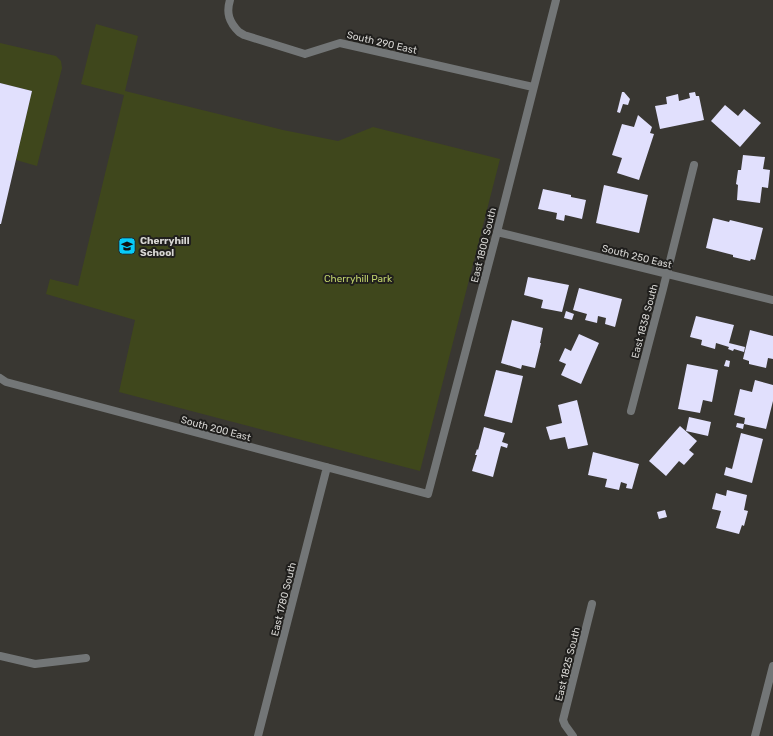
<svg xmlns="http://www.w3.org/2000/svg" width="773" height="736" viewBox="0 0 773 736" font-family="Rubik,sans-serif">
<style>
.green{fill:#3f471c}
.building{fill:#e1e0fd}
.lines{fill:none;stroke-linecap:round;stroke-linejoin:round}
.minor{stroke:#737677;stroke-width:8}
.labels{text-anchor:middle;stroke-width:4;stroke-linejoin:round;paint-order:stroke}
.street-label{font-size:10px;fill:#d7d6d3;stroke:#201f1d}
.poi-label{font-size:10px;font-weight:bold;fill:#d7d6d3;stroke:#201f1d;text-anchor:start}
.park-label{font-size:10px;fill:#c0d26c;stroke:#201f1d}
</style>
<rect width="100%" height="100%" fill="#393732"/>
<!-- green -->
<path class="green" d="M 96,24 L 138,36 L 125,91 L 283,130 L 338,141 L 373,127 L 500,159 L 420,471 L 119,392 L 135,320 L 46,294 L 50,279 L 78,286 L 124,95 L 81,84 Z
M 0,43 L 56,56 L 61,61 L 62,68 L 37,166 L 16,160 L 32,91 L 0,83 Z"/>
<!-- building -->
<path class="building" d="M 0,83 L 32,91 L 1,224 L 0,224 Z
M 622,92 L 624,92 L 630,99 L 628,105 L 623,104 L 620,113 L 617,112 Z
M 695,92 L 696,96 L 699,96 L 704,120 L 660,129 L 655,106 L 667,104 L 666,97 L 678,94 L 679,101 L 690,98 L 689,93 Z
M 725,105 L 738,116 L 744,109 L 761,123 L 740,147 L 711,121 Z
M 638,115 L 652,127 L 650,133 L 654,134 L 639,180 L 617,173 L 622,158 L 612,155 L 622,124 L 634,127 Z
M 743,155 L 765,157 L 763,169 L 770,170 L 768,188 L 762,187 L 760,203 L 737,200 L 738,185 L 736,184 L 738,170 L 741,170 Z
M 604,185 L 648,195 L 639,233 L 596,223 Z
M 543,189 L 571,195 L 571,197 L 586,200 L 582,219 L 565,215 L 564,221 L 556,219 L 557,213 L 538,209 Z
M 713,218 L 729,222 L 730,220 L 763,228 L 755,260 L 751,259 L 750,261 L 733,257 L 733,255 L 706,248 Z
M 528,277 L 569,285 L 562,312 L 541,308 L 543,300 L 524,295 Z
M 579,288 L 622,299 L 615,327 L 605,324 L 606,318 L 598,316 L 597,323 L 585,320 L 587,314 L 573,310 Z
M 566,311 L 574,314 L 572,320 L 564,318 Z
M 696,316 L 734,325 L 729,343 L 745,347 L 744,352 L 734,349 L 733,351 L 728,349 L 729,347 L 716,343 L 715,349 L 701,345 L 702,340 L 690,337 Z
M 512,320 L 543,328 L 540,343 L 541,343 L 535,368 L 522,365 L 521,369 L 501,363 Z
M 750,330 L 773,336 L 773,359 L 768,358 L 766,368 L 749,364 L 749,361 L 743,359 Z
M 579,334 L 599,343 L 581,384 L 561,375 L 566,364 L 559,361 L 565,348 L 571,351 Z
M 726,360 L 730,361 L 729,367 L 724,366 Z
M 687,364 L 718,370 L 712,402 L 703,400 L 700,413 L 678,409 Z
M 496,370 L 523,376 L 512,423 L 484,416 Z
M 755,380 L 773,385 L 773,401 L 766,429 L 744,424 L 745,418 L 734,415 L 740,389 L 752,392 Z
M 577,400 L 588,445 L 568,449 L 565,437 L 550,440 L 546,427 L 562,423 L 558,405 Z
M 689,417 L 711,422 L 708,436 L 686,431 Z
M 737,423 L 744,424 L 743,429 L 736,427 Z
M 680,426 L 697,441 L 689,450 L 694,454 L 684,465 L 679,461 L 666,476 L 649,461 Z
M 484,427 L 505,433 L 502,442 L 508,444 L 507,448 L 501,446 L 493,477 L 472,471 L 477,455 L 475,455 L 477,449 L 478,450 Z
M 741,433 L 763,439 L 752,483 L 724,475 L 726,467 L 732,469 Z
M 593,452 L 639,464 L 632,489 L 626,488 L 627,484 L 621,482 L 619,490 L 605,487 L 607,479 L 588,475 Z
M 727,490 L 747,495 L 744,510 L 748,511 L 744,526 L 742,525 L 739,534 L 716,528 L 721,511 L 712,509 L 716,493 L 726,496 Z
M 665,510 L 667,517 L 659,519 L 657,512 Z"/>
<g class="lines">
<!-- minor -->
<path class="minor" d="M 230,0 C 226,13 229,22 239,32 L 244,35 L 305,54 L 340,43 L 533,87
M 497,232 L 773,300
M 0,378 L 6,382 L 428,494 L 497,232 L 556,0
M 631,411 L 663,289 L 694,165
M 0,656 L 35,664 L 86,658
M 258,736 L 327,467
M 573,736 L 565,725 L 563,720 L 592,604
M 755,736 L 773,666"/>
</g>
<!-- icons -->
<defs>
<symbol id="school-square" viewBox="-11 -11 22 22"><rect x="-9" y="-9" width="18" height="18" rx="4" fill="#07cbf9" stroke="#201f1d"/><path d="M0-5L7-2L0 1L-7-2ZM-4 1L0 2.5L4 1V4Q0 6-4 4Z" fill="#111"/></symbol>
</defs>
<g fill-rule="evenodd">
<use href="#school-square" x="117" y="236" width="20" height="20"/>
</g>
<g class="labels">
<!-- street labels -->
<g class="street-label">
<text transform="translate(382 42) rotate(13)" y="4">South 290 East</text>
<text transform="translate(483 245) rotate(-76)" y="4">East 1800 South</text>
<text transform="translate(637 256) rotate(14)" y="4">South 250 East</text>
<text transform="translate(644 321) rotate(-75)" y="4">East 1838 South</text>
<text transform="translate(216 428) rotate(15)" y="4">South 200 East</text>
<text transform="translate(283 599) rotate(-76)" y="4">East 1780 South</text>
<text transform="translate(567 664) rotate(-76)" y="4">East 1825 South</text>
</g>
<!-- poi labels -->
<g class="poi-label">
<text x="140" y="244">Cherryhill<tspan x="140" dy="12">School</tspan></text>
</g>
<!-- park labels -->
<g class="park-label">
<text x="358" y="282">Cherryhill Park</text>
</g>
</g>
</svg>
